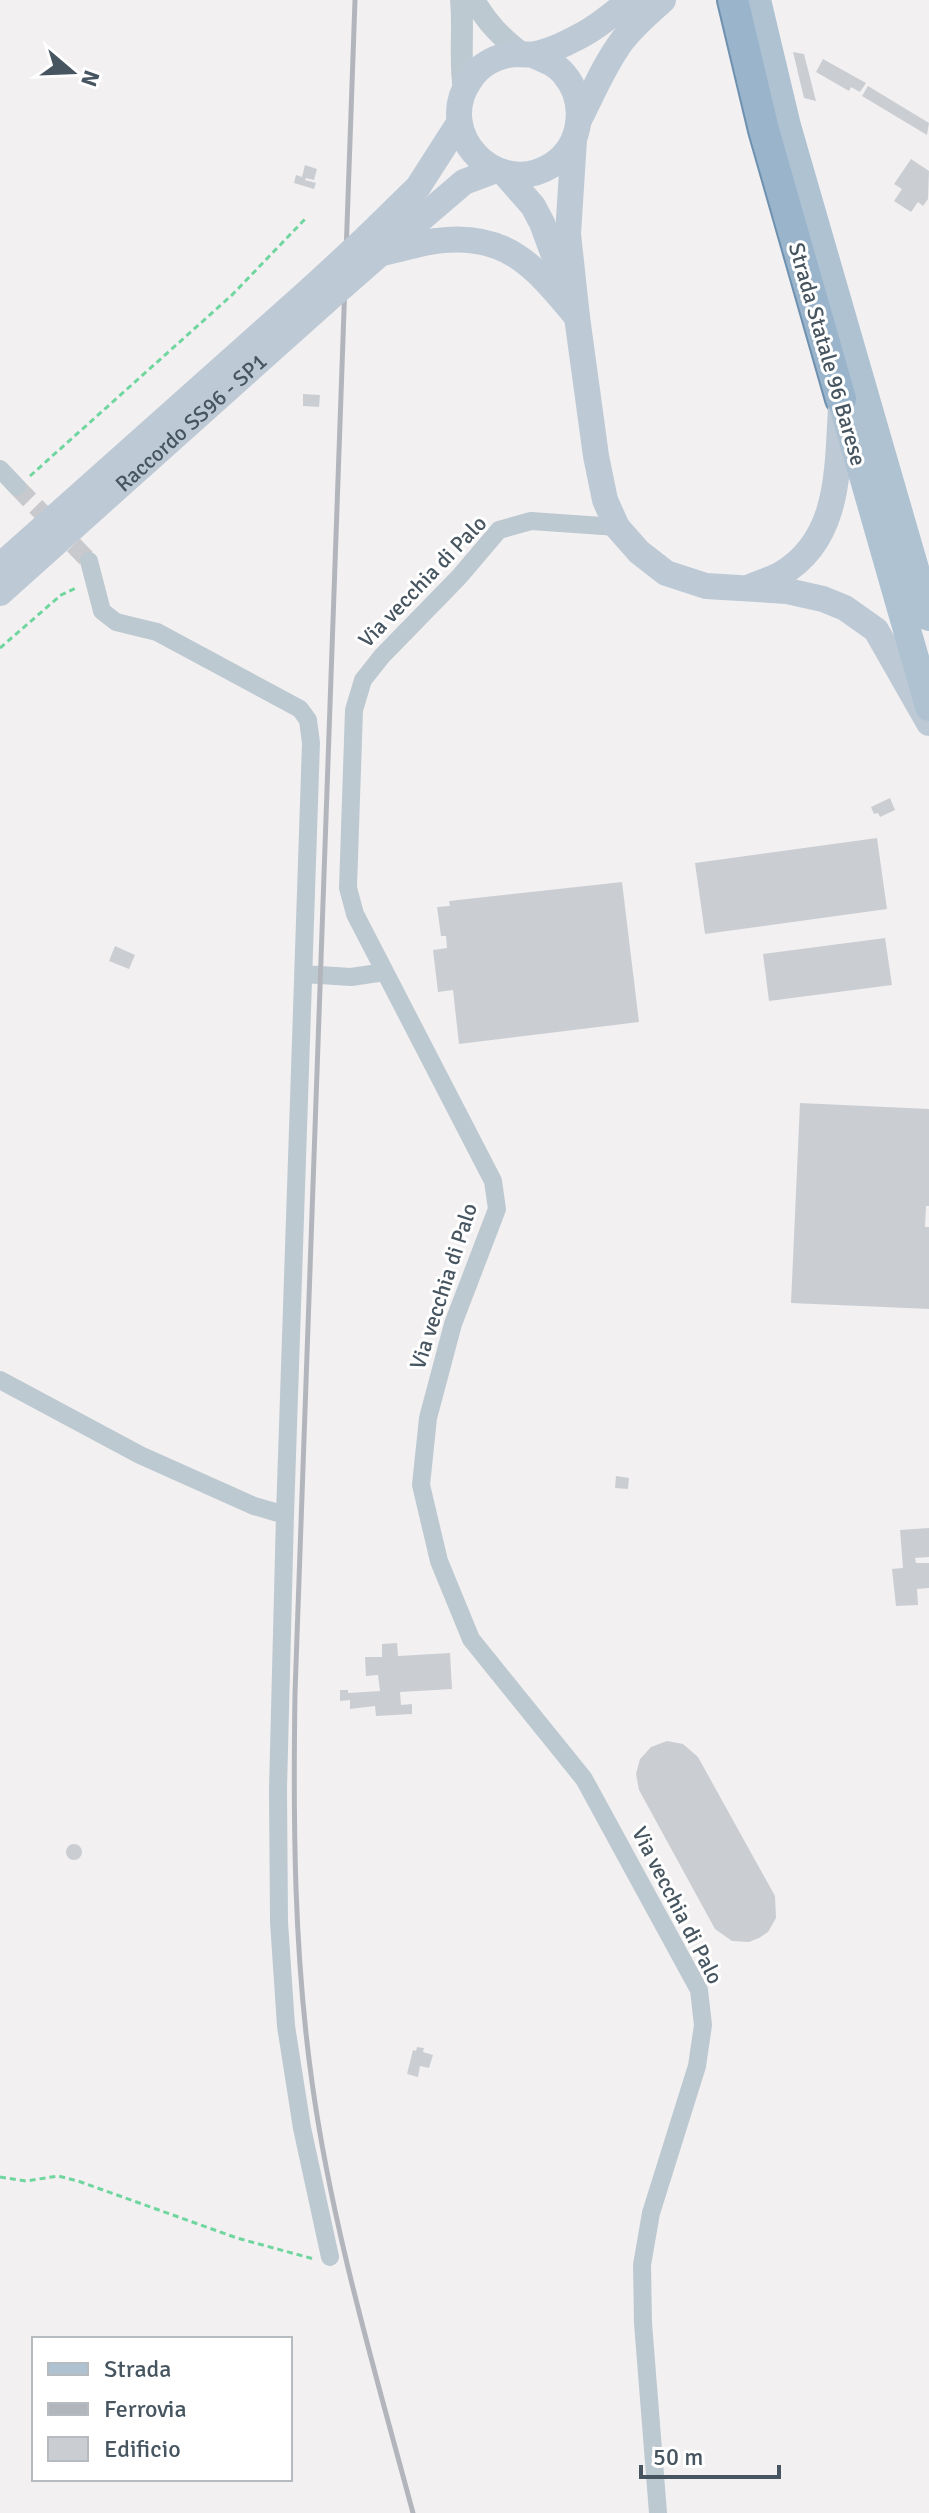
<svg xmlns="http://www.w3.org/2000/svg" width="929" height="2513" viewBox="0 0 929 2513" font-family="Signika,sans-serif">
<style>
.building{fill:#caced3}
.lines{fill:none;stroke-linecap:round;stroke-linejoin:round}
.minor-tunnel{stroke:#c8c9cd;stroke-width:18;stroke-dasharray:18 9;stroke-linecap:butt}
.trunk-casing{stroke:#6f91b0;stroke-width:34}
.path{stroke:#70d69f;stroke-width:3;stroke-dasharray:6 4;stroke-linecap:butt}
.minor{stroke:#bdc9d1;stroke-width:18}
.tertiary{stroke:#bdc9d1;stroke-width:22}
.secondary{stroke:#bdcad6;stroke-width:26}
.primary{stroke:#aec2d2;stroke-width:28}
.trunk{stroke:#99b4cb;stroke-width:30}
.rail{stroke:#b2b6bc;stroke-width:5}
.secondary-bridge{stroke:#bdcad6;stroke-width:26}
.labels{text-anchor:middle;stroke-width:6;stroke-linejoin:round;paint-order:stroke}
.street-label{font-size:22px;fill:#465560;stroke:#fff}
</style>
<rect width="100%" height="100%" fill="#f3f0f1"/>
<!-- building -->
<path class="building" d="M 793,52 L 804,54 L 816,101 L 804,98 Z
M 823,59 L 866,83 L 860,92 L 851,87 L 849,91 L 816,72 Z
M 868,86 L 929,123 L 927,135 L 862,96 Z
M 911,159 L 929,171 L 928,199 L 923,206 L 918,202 L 911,212 L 894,201 L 902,189 L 894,184 Z
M 305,165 L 317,169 L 314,180 L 306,178 L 305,180 L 316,183 L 314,189 L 294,183 L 296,175 L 302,177 Z
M 303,394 L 320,395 L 319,407 L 303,406 Z
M 890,798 L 895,810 L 880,817 L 878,813 L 874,814 L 871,807 Z
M 877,838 L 887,909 L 705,934 L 695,863 Z
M 622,882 L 639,1022 L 459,1044 L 453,990 L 438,992 L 433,950 L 447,948 L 446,936 L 441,936 L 437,907 L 450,906 L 449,901 Z
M 885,938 L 892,985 L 769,1001 L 763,954 Z
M 115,946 L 135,955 L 129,969 L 109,961 Z
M 800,1103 L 929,1109 L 929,1206 L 926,1206 L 925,1227 L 929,1227 L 929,1309 L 791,1303 Z
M 616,1476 L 629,1478 L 628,1489 L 615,1488 Z
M 929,1528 L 929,1557 L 915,1558 L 916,1563 L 929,1563 L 929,1588 L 917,1589 L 918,1605 L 896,1606 L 892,1569 L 903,1568 L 900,1530 Z
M 397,1643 L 398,1656 L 450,1653 L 452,1689 L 400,1692 L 401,1705 L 412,1704 L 412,1714 L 376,1716 L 375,1706 L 350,1709 L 350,1700 L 340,1701 L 340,1690 L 348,1690 L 348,1693 L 380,1691 L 378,1675 L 366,1676 L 365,1657 L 382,1657 L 382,1644 Z
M 667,1741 L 683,1744 L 698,1757 L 775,1896 L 776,1918 L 768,1932 L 759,1938 L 749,1942 L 732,1941 L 715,1929 L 639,1790 L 636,1774 L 640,1759 L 651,1747 Z
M66 1852a8 8 0 1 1 16 0a8 8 0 1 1-16 0Z
M 417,2047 L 424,2048 L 423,2052 L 433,2055 L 429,2068 L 420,2066 L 418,2077 L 407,2074 L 413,2050 L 416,2051 Z"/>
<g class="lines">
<!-- minor-tunnel -->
<path class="minor-tunnel" d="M 17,487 L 89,561"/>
<defs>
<path id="trunk" d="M 733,0 L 764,130 L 841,399"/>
</defs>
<!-- trunk casing -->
<use href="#trunk" class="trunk-casing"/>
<!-- path -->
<path class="path" d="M 30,476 L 232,295 L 307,217
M 0,648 L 61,595 L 78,587
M 0,2177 L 26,2181 L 58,2176 L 78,2181 L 237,2238 L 314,2259"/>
<!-- minor -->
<path class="minor" d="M 0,469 L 17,487
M 617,527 L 531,521 L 499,530 L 459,577 L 382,656 L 363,680 L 354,710 L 348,888 L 355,914 L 493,1181 L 497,1209 L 453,1324 L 428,1418 L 421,1485 L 439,1561 L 471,1639 L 584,1779 L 699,1990 L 703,2025 L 697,2066 L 651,2213 L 642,2265 L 643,2323 L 658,2513
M 89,561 L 102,611 L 116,622 L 157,632 L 300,709 L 308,720 L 311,743 L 285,1515 L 278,1789 L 279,1922 L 286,2026 L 302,2128 L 330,2257
M 304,974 L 351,977 L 385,972
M 0,1380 L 140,1455 L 254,1506 L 285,1515"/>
<!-- tertiary -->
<path class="tertiary" d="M 461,0 C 464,30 459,60 464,90
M 474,0 C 487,23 502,38 523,54"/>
<!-- secondary -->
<g class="secondary">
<path d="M 533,55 C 545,60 556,64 564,74 C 587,101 583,145 552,165 C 497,200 433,133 470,80 C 480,64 498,55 516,54 C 522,54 529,55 535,54 C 549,52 567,43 580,36 C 598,27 614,13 630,0"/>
<path d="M 579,120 C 593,93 604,65 622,41 C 634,25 649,13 663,0"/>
<path d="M 574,140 L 568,234 L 577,317 L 596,456 L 605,500 L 617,527 L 639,552 L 666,573 L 706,586 L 787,591 L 823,599 L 845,608 L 876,630 L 929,723"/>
<path d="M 504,173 L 533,206 L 542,223 L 563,280"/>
<path d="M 367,237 L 418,187 L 459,123"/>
<path d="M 381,253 C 400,250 418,243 436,241 C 507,231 536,268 577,317"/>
<path d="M 381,253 L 464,182 L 496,170"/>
<path d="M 0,566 L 312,288"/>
<path d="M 752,586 C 762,582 772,579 781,574 C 841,539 837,468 841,408"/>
<path id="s1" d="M 0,593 L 325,302"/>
</g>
<!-- primary -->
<path class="primary" d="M 757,0 L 787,126 L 929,617
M 841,399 L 929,707"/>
<!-- trunk -->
<use href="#trunk" class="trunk"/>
<!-- rail -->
<path class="rail" d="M 355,0 L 295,1693 C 293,1823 294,1953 312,2082 C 332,2228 375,2371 413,2513"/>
<!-- secondary-bridge -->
<path class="secondary-bridge" d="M 312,288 L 367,237
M 325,302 L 381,253"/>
</g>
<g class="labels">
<!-- street labels -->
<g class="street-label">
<text transform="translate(828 354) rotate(74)" y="8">Strada Statale 96 Barese</text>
<text dy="8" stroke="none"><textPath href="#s1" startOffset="256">Raccordo SS96 - SP1</textPath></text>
<text transform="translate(422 581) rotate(-46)" y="8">Via vecchia di Palo</text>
<text transform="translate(443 1286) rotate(-72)" y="8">Via vecchia di Palo</text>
<text transform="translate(678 1905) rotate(63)" y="8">Via vecchia di Palo</text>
</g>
</g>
<!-- legend -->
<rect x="32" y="2337" width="260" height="144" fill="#ffffff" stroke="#b5bbbf" stroke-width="2"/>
<rect x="48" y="2363" width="40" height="12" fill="#aec2d2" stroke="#b5bbbf" stroke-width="2"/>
<text x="104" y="2377" font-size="24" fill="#465560">Strada</text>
<rect x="48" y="2403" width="40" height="12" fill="#b2b6bc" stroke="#b5bbbf" stroke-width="2"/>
<text x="104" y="2417" font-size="24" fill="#465560">Ferrovia</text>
<rect x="48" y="2437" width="40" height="24" fill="#caced3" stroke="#b5bbbf" stroke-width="2"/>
<text x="104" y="2457" font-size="24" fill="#465560">Edificio</text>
<!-- north arrow -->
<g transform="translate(72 72) rotate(109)" stroke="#ffffff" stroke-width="6" paint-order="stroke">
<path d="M0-6L14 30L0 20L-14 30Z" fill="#465560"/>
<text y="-12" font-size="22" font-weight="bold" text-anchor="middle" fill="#465560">N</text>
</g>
<!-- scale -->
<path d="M641 2465v12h138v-12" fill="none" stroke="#465560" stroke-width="4"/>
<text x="653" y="2465" font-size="24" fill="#465560" stroke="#ffffff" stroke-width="6" paint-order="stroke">50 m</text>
</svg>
